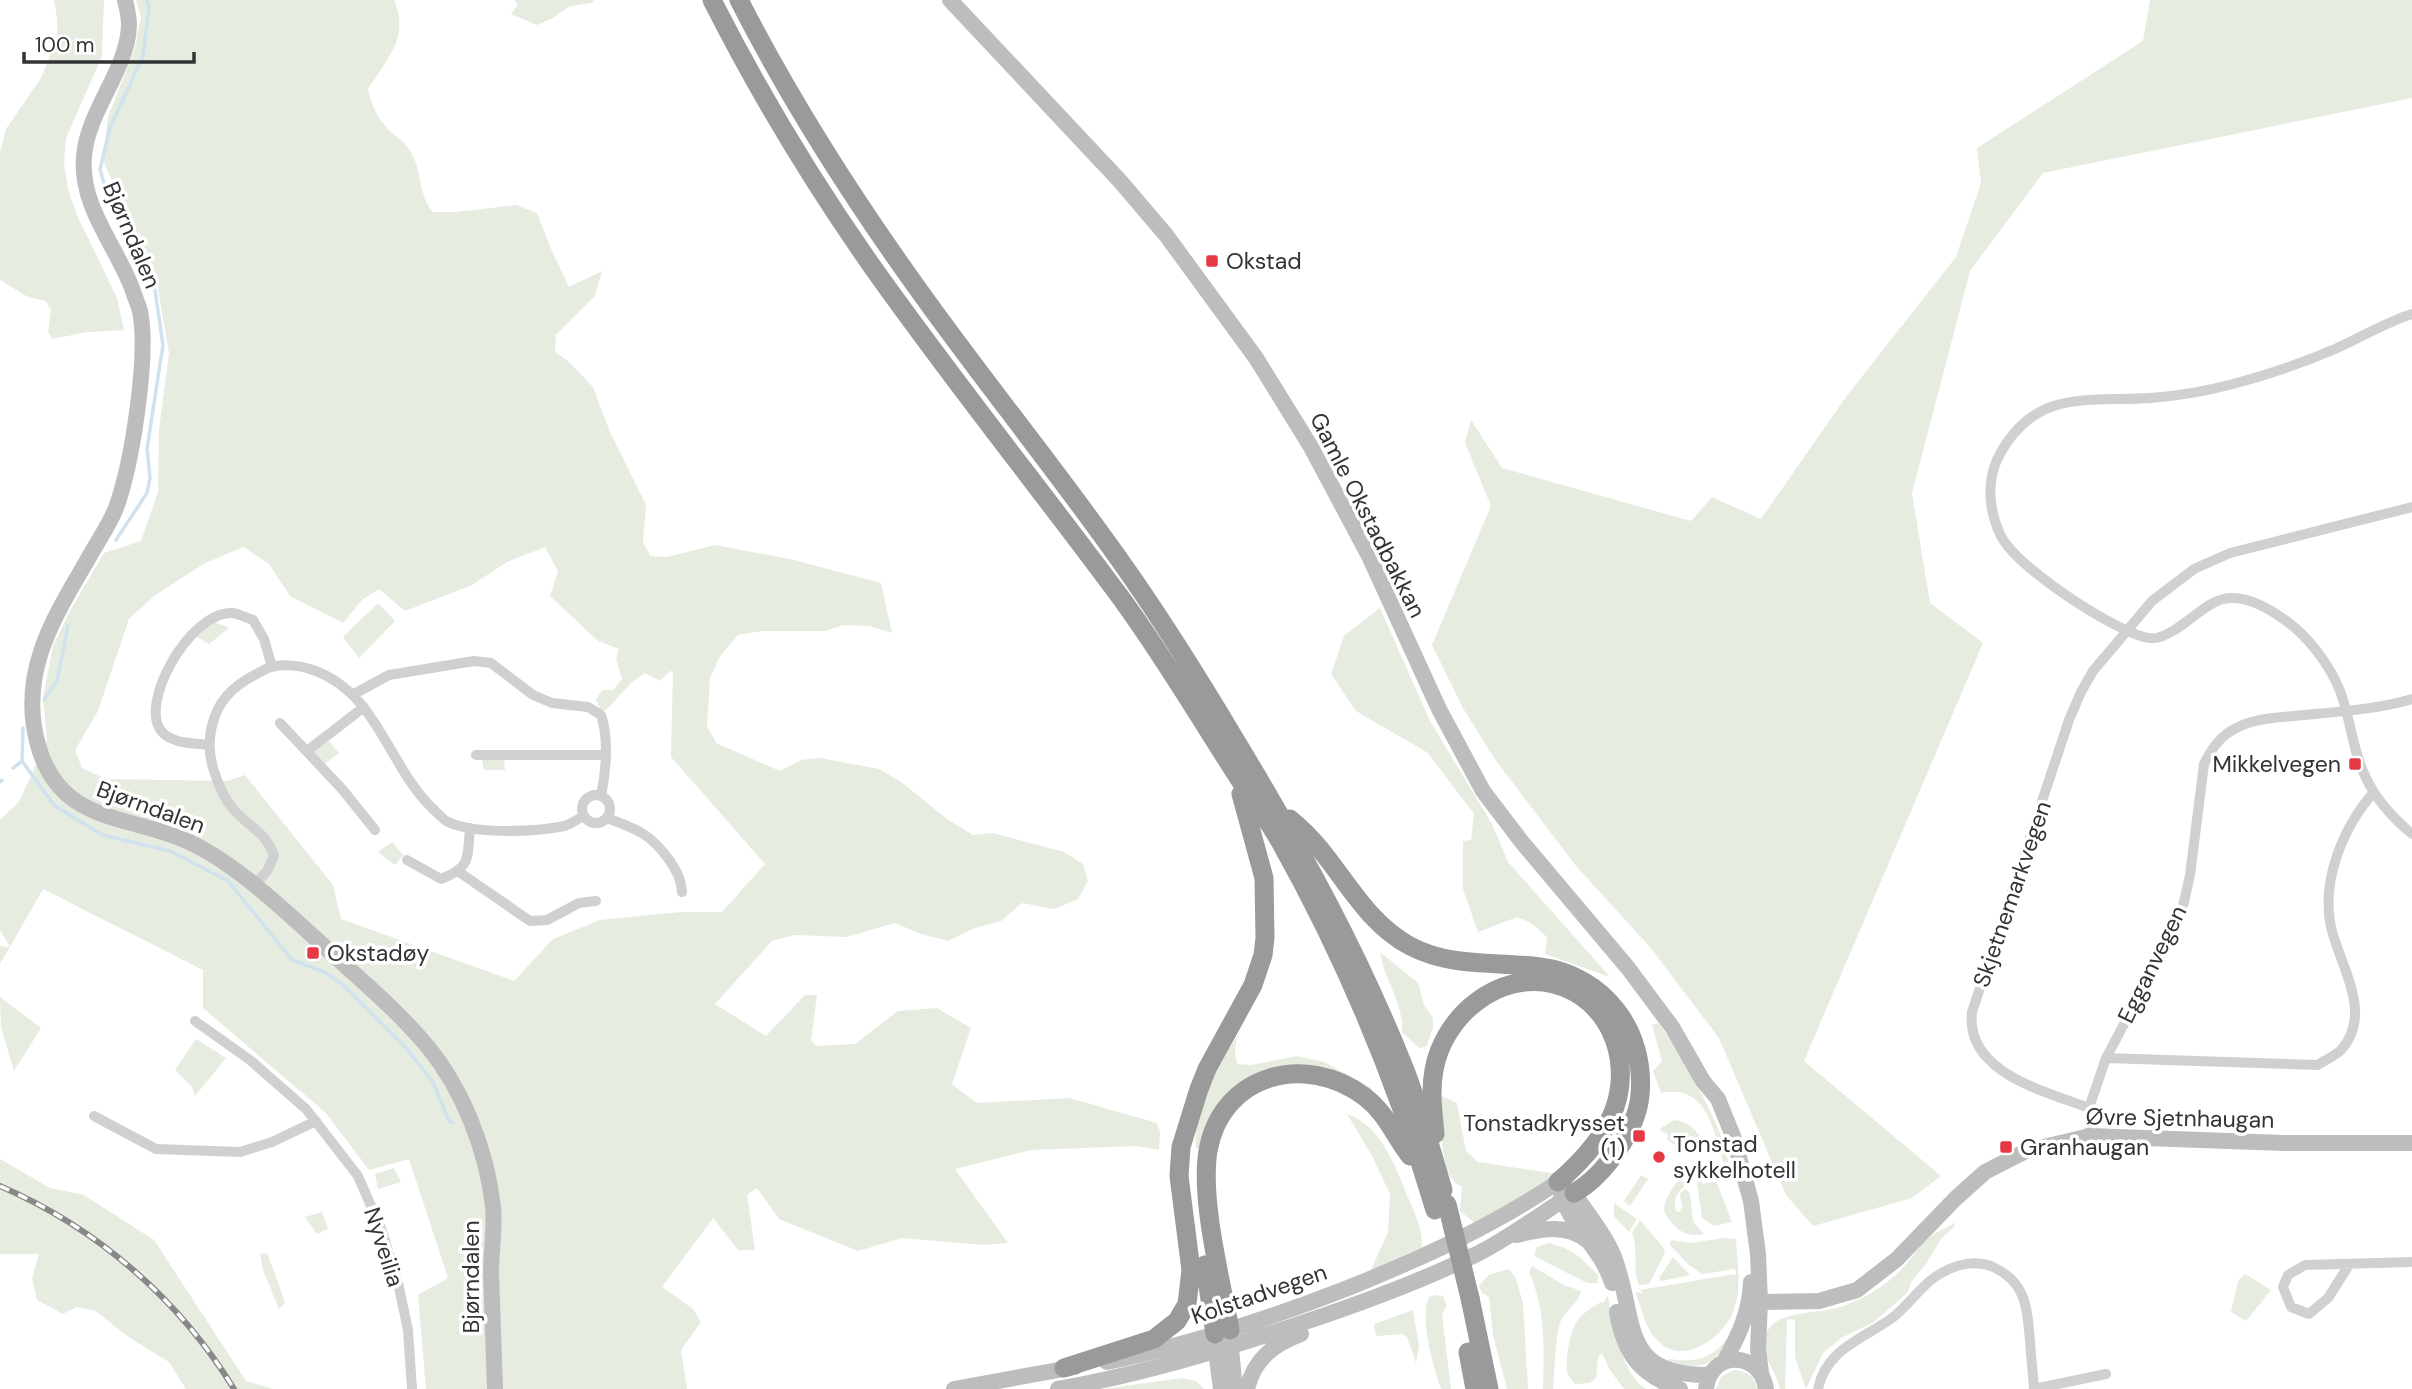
<svg xmlns="http://www.w3.org/2000/svg" width="2412" height="1389" viewBox="0 0 2412 1389" font-family="'DM Sans',sans-serif">
<style>
.green{fill:#e6ecdf;fill-rule:evenodd}
.lines{fill:none;stroke-linecap:round;stroke-linejoin:round}
.stream{stroke:#cfe2ee;stroke-width:3.5}
.street{stroke:#d0d0d0;stroke-width:10}
.secondary{stroke:#bdbdbd;stroke-width:16}
.highway{stroke:#9a9a9a;stroke-width:19}
.rail-casing{stroke:#888;stroke-width:6}
.rail{stroke:#fff;stroke-width:3.5;stroke-dasharray:10;stroke-linecap:butt}
.highway-bridge{stroke:#9a9a9a;stroke-width:19}
.poi-dot{fill:#e63946;stroke:#fff;stroke-width:2.5}
.labels{text-anchor:middle;stroke-width:7;stroke-linejoin:round;paint-order:stroke}
.street-label{font-size:23px;fill:#333;stroke:#fff}
.poi-label{font-size:23px;fill:#333;stroke:#fff;text-anchor:start}
</style>
<rect width="100%" height="100%" fill="#fff"/>
<!-- green -->
<path class="green" d="M 54,0 L 104,0 L 102,56 L 66,138 L 64,163 L 68,189 L 77,215 L 117,298 L 124,330 L 88,332 L 52,339 L 48,332 L 51,310 L 46,301 L 28,297 L 0,280 L 0,152 L 6,129 L 41,78 L 57,38 L 57,18 Z
M 136,0 L 394,0 C 410,37 387,59 368,89 C 372,105 376,116 387,128 C 399,141 403,137 413,156 C 422,174 419,197 433,212 L 456,212 L 516,205 L 537,213 L 551,249 L 569,287 L 602,271 L 595,296 L 556,335 L 555,352 L 568,361 L 593,387 L 610,432 L 646,505 L 643,541 L 650,556 L 667,557 L 715,545 L 790,559 L 881,583 L 892,633 L 869,626 L 843,625 L 825,631 L 762,631 L 738,635 L 720,656 L 710,678 L 707,726 L 716,743 L 780,771 L 801,760 L 820,758 L 879,769 L 900,781 L 947,819 L 973,835 L 993,833 L 1064,852 L 1083,864 L 1088,881 L 1078,899 L 1054,909 L 1022,903 L 1001,921 L 975,928 L 948,941 L 921,934 L 895,923 L 846,937 L 795,935 L 772,941 L 715,1004 L 766,1036 L 805,995 L 817,995 L 811,1040 L 816,1046 L 855,1044 L 898,1011 L 937,1008 L 971,1028 L 952,1084 L 977,1103 L 1069,1098 L 1157,1123 L 1160,1132 L 1159,1150 L 1136,1146 L 1031,1150 L 955,1169 L 1008,1243 L 984,1245 L 902,1238 L 858,1251 L 779,1219 L 757,1188 L 747,1195 L 755,1250 L 738,1250 L 713,1218 L 662,1287 L 693,1309 L 701,1322 L 681,1350 L 687,1389 L 426,1389 L 418,1295 L 448,1278 L 409,1159 L 369,1170 L 326,1113 L 203,1008 L 203,970 L 43,889 L 0,964 L 0,946 L 10,947 L 0,930 L 0,820 L 19,802 L 47,740 L 43,698 L 53,646 L 71,609 L 104,553 L 141,541 L 158,492 L 159,430 L 169,353 L 156,278 L 103,161 L 108,117 L 134,51 L 141,17 ZM 244,547 L 269,564 L 290,596 L 343,623 L 362,600 L 379,589 L 405,611 L 472,585 L 507,562 L 545,547 L 558,571 L 550,596 L 598,641 L 619,649 L 616,659 L 622,679 L 613,690 L 602,690 L 596,700 L 601,710 L 606,710 L 632,682 L 645,673 L 660,681 L 670,671 L 673,672 L 671,757 L 765,864 L 722,912 L 681,912 L 600,920 L 553,939 L 514,981 L 341,919 L 333,885 L 245,775 L 227,781 L 106,779 L 82,768 L 75,750 L 98,711 L 129,619 L 154,596 L 205,563 Z
M 514,0 L 594,0 L 591,3 L 570,6 L 553,18 L 537,25 L 511,14 L 518,4 Z
M 2150,0 L 2412,0 L 2412,98 L 2043,173 L 1970,271 L 1912,493 L 1930,603 L 1983,643 L 1804,1061 L 1941,1176 L 1912,1198 L 1813,1226 L 1786,1195 L 1719,1038 L 1650,947 L 1576,866 L 1494,758 L 1463,708 L 1432,645 L 1491,506 L 1465,443 L 1471,420 L 1502,468 L 1691,521 L 1712,497 L 1761,519 L 1846,397 L 1956,257 L 1981,183 L 1977,148 L 2143,41 Z
M 378,603 L 395,621 L 359,658 L 343,637 Z
M 1380,608 L 1430,721 L 1492,824 L 1508,862 L 1610,977 L 1545,954 L 1547,937 L 1531,923 L 1517,917 L 1478,932 L 1463,889 L 1463,841 L 1471,840 L 1474,814 L 1428,753 L 1356,711 L 1331,674 L 1344,636 Z
M 215,622 L 229,628 L 209,644 L 195,636 Z
M 329,741 L 339,753 L 324,764 L 312,752 Z
M 504,758 L 505,770 L 484,770 L 482,759 Z
M 392,842 L 403,855 L 396,864 L 393,864 L 378,852 Z
M 1380,952 L 1418,983 L 1424,1005 L 1433,1018 L 1433,1028 L 1426,1047 L 1419,1048 L 1402,1032 C 1404,1003 1384,980 1380,952 Z
M 0,997 L 41,1028 L 14,1071 L 1,1027 Z
M 1249,1016 C 1238,1035 1232,1042 1237,1064 L 1251,1065 L 1297,1056 L 1324,1062 L 1370,1087 L 1381,1104 L 1273,1071 L 1201,1149 L 1196,1148 C 1192,1105 1228,1052 1249,1016 Z
M 1659,1023 C 1680,1057 1733,1137 1729,1176 C 1714,1143 1713,1082 1661,1093 L 1653,1071 L 1662,1061 L 1652,1025 Z
M 196,1039 L 226,1058 L 195,1096 L 192,1087 L 175,1070 Z
M 1442,1096 L 1457,1103 L 1466,1151 L 1478,1162 L 1558,1174 L 1476,1224 L 1460,1211 L 1462,1187 C 1457,1184 1452,1181 1450,1176 C 1441,1158 1439,1116 1442,1096 Z
M 1347,1114 C 1380,1125 1395,1165 1407,1195 C 1415,1214 1422,1226 1422,1247 L 1371,1270 L 1388,1232 L 1390,1194 L 1371,1154 Z
M 1674,1120 C 1692,1122 1700,1134 1706,1150 L 1702,1151 L 1703,1155 L 1682,1150 L 1667,1140 L 1668,1135 L 1660,1130 L 1661,1128 Z
M 0,1159 L 50,1188 L 84,1195 L 154,1240 L 246,1381 L 273,1389 L 186,1389 L 169,1362 L 127,1336 L 96,1311 L 77,1307 L 63,1314 L 37,1300 L 32,1278 L 39,1254 L 0,1254 Z
M 394,1168 L 401,1182 L 378,1189 L 375,1174 Z
M 1641,1175 L 1648,1179 L 1630,1206 L 1624,1201 Z
M 1701,1178 L 1703,1184 L 1716,1181 L 1732,1222 L 1714,1226 L 1702,1218 L 1697,1183 Z
M 1684,1181 L 1684,1187 C 1676,1193 1673,1202 1676,1211 L 1680,1212 L 1682,1207 L 1680,1194 L 1685,1189 L 1690,1193 L 1693,1222 L 1704,1234 C 1684,1238 1673,1228 1664,1211 C 1664,1199 1671,1191 1677,1182 Z
M 1614,1203 L 1637,1219 L 1629,1232 L 1614,1216 Z
M 322,1212 L 328,1229 L 317,1234 L 305,1217 Z
M 1640,1220 L 1663,1247 L 1665,1253 L 1649,1284 L 1639,1285 C 1632,1270 1639,1249 1632,1233 Z
M 1956,1222 L 1953,1228 L 1941,1239 L 1925,1265 L 1911,1282 L 1908,1292 L 1874,1322 L 1841,1338 L 1823,1353 L 1806,1389 L 1795,1357 L 1795,1320 L 1787,1319 L 1785,1389 L 1780,1389 C 1776,1369 1755,1350 1768,1330 C 1780,1309 1823,1315 1846,1305 C 1866,1297 1885,1286 1900,1271 C 1911,1260 1920,1244 1933,1235 C 1940,1230 1948,1227 1956,1222 Z
M 1725,1238 L 1736,1239 C 1737,1261 1741,1281 1736,1303 C 1729,1335 1682,1371 1655,1338 C 1646,1328 1640,1306 1636,1293 L 1638,1292 L 1643,1294 L 1640,1290 L 1735,1274 L 1735,1276 L 1736,1275 L 1735,1269 L 1702,1274 L 1689,1265 L 1670,1245 L 1671,1240 L 1690,1243 Z
M 1549,1243 C 1575,1250 1580,1257 1598,1275 L 1598,1283 L 1587,1283 L 1534,1256 L 1537,1247 Z
M 267,1253 L 283,1296 L 285,1303 L 279,1309 L 263,1270 L 260,1254 Z
M 1673,1257 L 1690,1275 L 1661,1281 L 1659,1278 Z
M 1532,1266 L 1564,1285 L 1581,1291 C 1579,1304 1564,1310 1560,1323 C 1556,1335 1554,1374 1553,1389 L 1543,1389 C 1544,1348 1546,1310 1529,1272 Z
M 1508,1269 L 1515,1276 L 1523,1303 L 1528,1389 L 1507,1389 L 1493,1335 L 1489,1297 L 1482,1293 L 1479,1286 L 1489,1275 Z
M 2245,1274 L 2271,1290 L 2246,1321 L 2231,1312 L 2238,1281 Z
M 1436,1295 L 1443,1296 L 1447,1306 L 1442,1315 L 1451,1389 L 1442,1389 L 1440,1386 C 1433,1366 1419,1316 1429,1297 Z
M 1608,1296 C 1612,1321 1623,1377 1646,1389 L 1624,1389 L 1610,1370 L 1602,1353 L 1598,1358 L 1596,1378 L 1589,1383 L 1576,1384 C 1574,1383 1569,1377 1568,1375 C 1564,1363 1570,1330 1578,1320 C 1584,1312 1593,1307 1601,1302 L 1603,1303 Z
M 1413,1310 L 1419,1346 L 1416,1363 L 1407,1337 L 1402,1334 L 1376,1336 L 1374,1324 Z
M 1734,1329 C 1719,1362 1705,1373 1668,1361 L 1669,1359 C 1701,1364 1716,1356 1734,1329 Z
M 1734,1370 C 1746,1371 1755,1376 1757,1389 L 1716,1389 L 1721,1377 Z
M 1183,1378 L 1196,1381 L 1204,1389 L 1102,1389 Z"/>
<g class="lines">
<!-- stream -->
<path class="stream" d="M 116,540 L 147,493 L 150,478 L 147,449 L 163,345 L 155,290 L 109,202 L 100,169 L 110,128 L 143,56 L 149,7 L 147,0
M 44,700 L 57,681 L 68,626
M 23,728 L 22,761 L 54,805 L 102,835 L 170,851 L 228,881 L 292,960 L 324,972 L 341,983 L 407,1049 L 433,1082 L 449,1121 L 453,1123
M 13,768 L 22,761
M 0,782 L 2,780"/>
<!-- street -->
<path class="street" d="M 2412,314 C 2386,322 2360,338 2335,349 C 2302,363 2268,375 2233,384 C 2207,391 2177,396 2150,398 C 2087,402 2037,389 2001,452 C 1986,477 1988,508 2000,534 C 2014,566 2110,628 2144,637 C 2155,640 2162,637 2171,632 C 2186,624 2198,611 2213,603 C 2239,588 2273,610 2294,627 C 2313,643 2331,668 2340,691 C 2351,719 2352,750 2366,778 C 2376,799 2394,819 2412,834
M 354,694 L 389,675 L 474,661 L 491,663 L 533,695 L 552,703 L 588,707 L 601,715 C 609,738 606,772 601,796
M 280,723 L 342,789 L 375,830
M 209,745 C 195,743 174,744 163,733 C 136,707 190,610 233,613 C 239,614 247,618 253,620 L 264,639 L 272,667
M 307,751 L 364,707
M 476,755 L 604,755
M582 809a14 14 0 1 1 28 0a14 14 0 1 1-28 0Z
M 607,818 C 637,829 651,834 670,861 C 677,872 681,879 682,892
M 407,860 L 441,879 C 472,867 467,858 470,828
M 459,872 L 530,921 L 547,920 L 579,903 L 596,901
M 254,886 L 267,871 L 274,856 C 266,832 249,827 233,809 C 224,798 218,784 214,771 C 207,750 209,728 218,709 C 228,689 246,679 266,669 C 279,663 299,665 313,670 C 378,693 387,764 432,808 C 437,812 442,819 448,822 C 474,834 530,832 559,827 C 568,826 575,821 583,816
M 195,1021 L 250,1060 L 306,1109 L 358,1176 L 382,1231 L 398,1283 L 408,1330 L 412,1389
M 2106,1058 L 2318,1065 C 2325,1060 2335,1056 2341,1050 C 2374,1013 2340,967 2331,927 C 2321,881 2343,827 2374,792
M 2089,1108 C 2045,1091 1965,1073 1972,1012 L 2069,720 L 2081,692 L 2093,671 L 2152,601 L 2194,569 L 2230,553 L 2412,507
M 94,1116 L 156,1149 L 240,1152 L 272,1142 L 316,1121
M 2090,1136 L 2089,1108 L 2106,1058 L 2173,932 L 2184,902 L 2190,875 L 2204,764 C 2211,750 2218,739 2231,731 C 2249,719 2272,718 2294,716 C 2333,712 2375,710 2412,699
M 2349,1265 L 2328,1298 L 2309,1314 L 2291,1307 L 2283,1287 L 2288,1275 L 2305,1265 L 2412,1262
M 1818,1389 C 1826,1349 1863,1339 1892,1318 C 1908,1306 1919,1288 1935,1277 C 1951,1266 1972,1259 1991,1266 C 2026,1281 2027,1307 2030,1341 C 2031,1357 2033,1373 2034,1389 L 2106,1374"/>
<!-- secondary -->
<path class="secondary" d="M 125,0 C 127,8 129,17 129,25 C 128,70 87,111 84,157 C 80,206 115,244 132,288 C 134,295 138,304 140,311 C 149,356 132,464 116,508 C 110,523 100,538 92,552 C 57,613 17,670 38,745 C 60,825 128,814 189,842 C 237,864 287,913 327,949 C 361,980 398,1011 428,1047 C 463,1090 487,1151 493,1207 C 495,1228 491,1251 491,1273 C 492,1312 494,1350 495,1389
M 950,0 L 1120,181 L 1166,235 L 1256,358 L 1311,447 L 1369,556 L 1439,709 L 1483,791 L 1521,841 L 1628,968 L 1672,1027 L 1703,1081 L 1718,1099 L 1733,1136 L 1751,1201 L 1758,1254 L 1760,1302 L 1758,1349 L 1761,1372
M 1565,1187 L 1574,1193 C 1587,1214 1605,1234 1614,1257 C 1638,1320 1618,1376 1710,1375
M 1560,1191 C 1569,1225 1602,1249 1612,1283
M 1516,1235 C 1541,1229 1566,1223 1588,1241
M 1760,1302 L 1819,1301 L 1857,1290 L 1897,1259 L 1955,1199 L 1985,1172 L 2026,1151 L 2090,1136 L 2284,1143 L 2412,1143
M 1617,1312 C 1624,1354 1640,1375 1680,1389
M 1230,1339 L 1235,1389
M 1215,1343 L 1221,1389
M 1107,1362 C 1193,1344 1277,1316 1358,1284 C 1430,1254 1493,1226 1558,1182
M 1724,1362 C 1738,1337 1750,1312 1751,1282
M 954,1389 L 1075,1367
M 1058,1389 C 1138,1375 1213,1353 1290,1327 C 1354,1306 1418,1283 1479,1253 C 1512,1236 1542,1213 1574,1193
M 1247,1389 C 1254,1359 1274,1344 1301,1334
M 1706,1389 C 1710,1350 1760,1350 1766,1389"/>
<!-- highway -->
<path class="highway" d="M 712,0 C 758,91 811,179 869,262 C 950,377 1038,486 1121,598 C 1162,654 1197,713 1234,771 C 1249,795 1267,818 1281,843 C 1346,959 1397,1082 1435,1210
M 739,0 C 792,104 855,202 923,296 C 987,385 1056,470 1119,559 C 1161,618 1199,679 1236,741 C 1300,847 1359,954 1405,1070 C 1420,1109 1431,1149 1443,1190
M 1290,819 C 1301,828 1311,838 1320,849 C 1348,883 1369,924 1410,946 C 1452,968 1495,961 1540,967 C 1604,975 1646,1031 1640,1095 C 1637,1130 1604,1176 1574,1193
M 1435,1134 C 1433,1113 1430,1091 1434,1070 C 1443,1017 1498,970 1554,984 C 1608,998 1632,1057 1615,1107 C 1605,1137 1581,1162 1558,1182
M 1205,1265 L 1215,1334
M 1470,1298 L 1489,1389
M 1230,1330 C 1221,1280 1200,1200 1208,1151 C 1221,1074 1306,1052 1365,1097 C 1386,1113 1394,1135 1410,1156
M 1468,1352 L 1475,1389
M 1064,1368 L 1154,1339 L 1177,1321 L 1187,1304 L 1191,1270 L 1179,1176 L 1181,1147 L 1199,1089 L 1207,1069 L 1253,985 L 1263,955 L 1265,938 L 1264,878 L 1241,794"/>
<defs>
<path id="rail" d="M 0,1186 C 97,1228 179,1299 234,1389"/>
</defs>
<!-- rail casing -->
<use href="#rail" class="rail-casing"/>
<!-- rail -->
<use href="#rail" class="rail"/>
<!-- highway-bridge -->
<path class="highway-bridge" d="M 1447,1204 L 1470,1298"/>
</g>
<!-- markers -->
<g class="poi-dot">
<rect x="1205" y="254" width="14" height="14" rx="3.5"/>
<rect x="2348" y="757" width="14" height="14" rx="3.5"/>
<rect x="306" y="946" width="14" height="14" rx="3.5"/>
<rect x="1632" y="1129" width="14" height="14" rx="3.5"/>
<rect x="1999" y="1140" width="14" height="14" rx="3.5"/>
<circle cx="1659" cy="1157" r="7"/>
</g>
<g class="labels">
<!-- street labels -->
<g class="street-label">
<text transform="translate(132 235) rotate(67)" y="8">Bjørndalen</text>
<text transform="translate(1368 515) rotate(63)" y="8">Gamle Okstadbakkan</text>
<text transform="translate(151 807) rotate(20)" y="8">Bjørndalen</text>
<text transform="translate(2012 894) rotate(-71)" y="8">Skjetnemarkvegen</text>
<text transform="translate(2152 964) rotate(-64)" y="8">Egganvegen</text>
<text transform="translate(2180 1118) rotate(1)" y="8">Øvre Sjetnhaugan</text>
<text transform="translate(384 1247) rotate(72)" y="8">Nyveilia</text>
<text transform="translate(471 1277) rotate(-90)" y="8">Bjørndalen</text>
<text transform="translate(1259 1294) rotate(-19)" y="8">Kolstadvegen</text>
</g>
<!-- poi labels -->
<g class="poi-label">
<text x="1226" y="269">Okstad</text>
<text x="2341" y="772" text-anchor="end">Mikkelvegen</text>
<text x="327" y="961">Okstadøy</text>
<text x="1625" y="1131" text-anchor="end">Tonstadkrysset<tspan x="1625" dy="26">(1)</tspan></text>
<text x="1673" y="1152">Tonstad<tspan x="1673" dy="26">sykkelhotell</tspan></text>
<text x="2020" y="1155">Granhaugan</text>
</g>
</g>
<!-- scale -->
<path d="M24 52v10h170v-10" fill="none" stroke="#333333" stroke-width="3.5"/>
<text x="35" y="52" font-size="21" fill="#333333" stroke="#ffffff" stroke-width="5" paint-order="stroke">100 m</text>
</svg>
